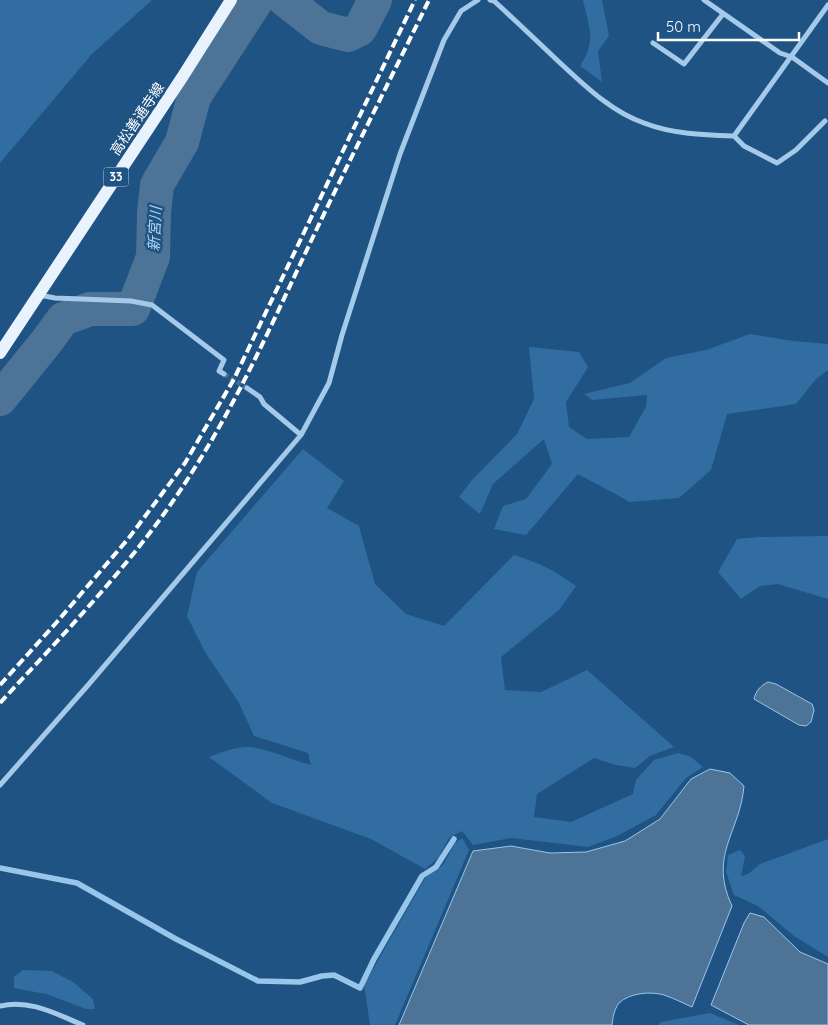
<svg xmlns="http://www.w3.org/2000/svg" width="828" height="1025" viewBox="0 0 828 1025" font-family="Quicksand,'Noto Sans JP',sans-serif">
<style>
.green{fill:#326da1}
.water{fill:#4d7497;stroke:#98c6eb}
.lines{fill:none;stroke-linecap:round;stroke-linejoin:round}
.stream{stroke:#98c6eb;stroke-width:5.5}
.river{stroke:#4d7497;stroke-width:34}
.minor-tunnel{stroke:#406d96;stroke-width:5;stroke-dasharray:5 2.5;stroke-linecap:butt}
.minor{stroke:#a5cae9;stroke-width:5}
.primary{stroke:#e8f3fe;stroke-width:12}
.rail{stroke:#fff;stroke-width:4;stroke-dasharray:9 4;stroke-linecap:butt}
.labels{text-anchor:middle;stroke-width:5;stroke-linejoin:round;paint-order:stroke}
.shield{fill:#1e5383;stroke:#bccbda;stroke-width:1}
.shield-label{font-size:12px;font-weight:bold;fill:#fff}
.street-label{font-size:14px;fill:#fff;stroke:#1e5383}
.water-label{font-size:15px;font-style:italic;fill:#b0d4f1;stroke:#1e5383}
</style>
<rect width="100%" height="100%" fill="#1e5383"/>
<!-- green -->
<path class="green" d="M 0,0 L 152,0 L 92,54 L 0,163 Z
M 583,0 L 602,0 L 609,36 L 598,51 L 602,82 L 580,66 C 597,39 589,29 583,0 Z
M 750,334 L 793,341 L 828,344 L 828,370 L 816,379 L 796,404 L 727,414 L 711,470 L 679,498 L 630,502 L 578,474 L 526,535 L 494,529 L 503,506 L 526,499 L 552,464 L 544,439 L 493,484 L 480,514 L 459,497 L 472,480 L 517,434 L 534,399 L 529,347 L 579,352 L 588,367 L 566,402 L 569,427 L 587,439 L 629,437 L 646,407 L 647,395 L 592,400 L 584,394 L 630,383 L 666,358 L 706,350 Z
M 303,449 L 344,481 L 327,508 L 359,526 L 375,584 L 406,614 L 444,626 L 514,555 C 539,563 554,570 576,586 L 559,610 L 501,657 L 505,690 L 541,692 L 587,670 L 674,747 L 650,756 L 635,768 L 616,765 L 594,758 L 537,794 L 534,817 L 571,822 L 633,794 L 636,780 L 654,760 L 678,753 L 691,757 L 703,767 L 686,778 L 656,815 L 617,836 L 588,847 L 511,838 L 473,845 L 462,831 L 449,838 L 438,858 L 425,869 L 371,839 L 272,803 L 209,757 C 220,753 235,747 247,747 C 269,748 290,760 311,765 L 308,753 L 254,736 L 239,703 L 205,652 L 187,616 L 197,572 Z
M 828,536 L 828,599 L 778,584 L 760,586 L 741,599 L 718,572 L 737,539 L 759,537 Z
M 462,838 L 469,850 L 395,1025 L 370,1025 L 364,985 L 425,878 L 443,865 L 455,843 Z
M 828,839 L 828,957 L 794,936 L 758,906 L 734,895 L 726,872 L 728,855 L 740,850 L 745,856 L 741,876 L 748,874 L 760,864 Z
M 23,970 L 52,971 L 73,982 L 93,999 L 95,1009 L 86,1009 L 46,994 L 14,988 L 14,977 Z
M 710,1013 L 739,1025 L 658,1025 L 661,1022 Z"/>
<!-- water -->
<path class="water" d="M 768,682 L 776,684 L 812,704 L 814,710 L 811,722 L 806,726 L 799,725 L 754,699 C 756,691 760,686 768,682 Z
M 710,769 L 730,773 L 744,786 C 740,833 708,855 732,906 L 692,1007 C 683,1003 673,998 664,995 C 651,991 629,993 619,1003 C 614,1010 613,1017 612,1025 L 399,1025 L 473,851 L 511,846 L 550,853 L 586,852 L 625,841 L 660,819 L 691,779 Z
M 750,913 L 764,917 L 800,952 L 828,964 L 828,1025 L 749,1025 L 711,1005 L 744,923 Z"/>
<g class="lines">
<!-- stream -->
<path class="stream" d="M 0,868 L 77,883 L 176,939 L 258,981 L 300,982 L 322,976 L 334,975 L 360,988 L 374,959 L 422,876 L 436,867 L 454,839"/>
<!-- river -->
<path class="river" d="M 285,0 L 321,28 L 348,35 L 360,29 L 375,0
M 0,399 L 47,341 L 63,319 L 90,309 L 133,309 L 153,257 L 154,213 L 157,185 L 182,142 L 194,97 L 257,0"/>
<!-- minor-tunnel -->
<path class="minor-tunnel" d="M 224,374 L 247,388"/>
<!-- minor -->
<path class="minor" d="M 490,0 L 494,1 C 516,21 537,41 558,61 C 583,84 611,112 644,123 C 672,134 704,135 734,136 L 744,146 L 777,163 L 796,150 L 825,121
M 704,0 L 780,53 L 792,57 L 828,83
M 653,43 L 684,64 L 723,14
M 734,136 L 828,5
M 39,295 L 55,298 L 131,301 L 152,305 L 224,360 L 219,371 L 224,374
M 247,388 L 260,397 L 264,404 L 301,435
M 0,785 L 89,684 L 301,435 L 329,383 L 342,335 L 400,154 L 444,40 L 461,11 L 478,0
M 0,1006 C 30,999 56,1014 83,1025"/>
<!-- primary -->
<path class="primary" d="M 0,353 L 183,76 L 231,0"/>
<!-- rail -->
<path class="rail" d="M 0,685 L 56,623 L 128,539 L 185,463 L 234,379 L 415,0
M 0,703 C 68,629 141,555 194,469 C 240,397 275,317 312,239 C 350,159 390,80 429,0"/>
</g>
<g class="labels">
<!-- shield labels -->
<rect class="shield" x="103.5" y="167.5" width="25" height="19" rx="4"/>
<g class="shield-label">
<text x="116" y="181">33</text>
</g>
<!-- street labels -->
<g class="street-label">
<text transform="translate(137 119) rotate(-56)" y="5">高松善通寺線</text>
</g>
<!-- water labels -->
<g class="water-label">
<text transform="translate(155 229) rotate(-87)" y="5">新宮川</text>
</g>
</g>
<!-- scale -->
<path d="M658 32v8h141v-8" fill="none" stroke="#ffffff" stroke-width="2.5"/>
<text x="666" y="32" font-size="15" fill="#ffffff" stroke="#1e5383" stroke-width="4" paint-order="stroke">50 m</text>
</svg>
